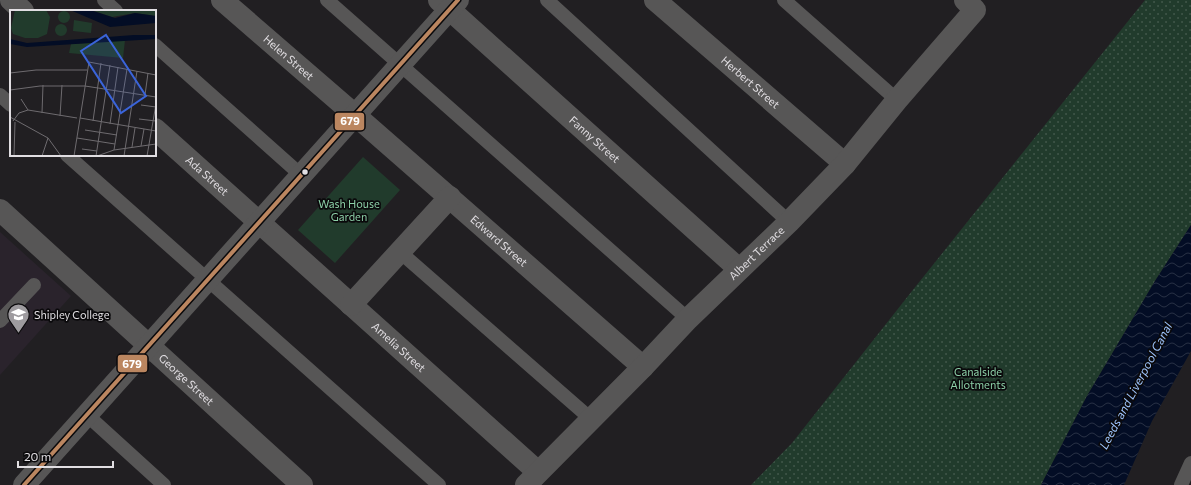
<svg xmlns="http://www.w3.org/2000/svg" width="1191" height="485" viewBox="0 0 1191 485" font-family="Commissioner,sans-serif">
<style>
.built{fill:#2a232c}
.grass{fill:url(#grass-dots)}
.park{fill:#213b2c}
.water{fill:url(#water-waves)}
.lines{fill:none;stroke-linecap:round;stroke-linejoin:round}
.service{stroke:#575656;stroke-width:14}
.minor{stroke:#575656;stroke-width:22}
.bus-1-casing{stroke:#0a090b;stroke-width:7}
.bus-1{stroke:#bb8660;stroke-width:4}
.bus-dot{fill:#e1dee2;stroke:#0a090b;stroke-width:1.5}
.labels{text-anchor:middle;stroke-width:3.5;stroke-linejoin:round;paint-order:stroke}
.street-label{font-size:11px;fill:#e1dee2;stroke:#0a090b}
.park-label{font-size:11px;fill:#8dd0a8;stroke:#0a090b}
.poi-label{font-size:11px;fill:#e1dee2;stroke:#0a090b;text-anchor:start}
.water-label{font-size:12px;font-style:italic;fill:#9ec4fc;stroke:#0a090b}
.inset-road{fill:none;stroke:#6e6b6f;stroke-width:1}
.view{fill:#3a64da;fill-opacity:0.15;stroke:#3a64da;stroke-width:2}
.inset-edge{fill:none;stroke:#e1dee2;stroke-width:2}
.line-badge{stroke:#0a090b;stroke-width:1.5}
.badge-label{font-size:11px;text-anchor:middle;font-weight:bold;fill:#fff}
</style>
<defs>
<pattern id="grass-dots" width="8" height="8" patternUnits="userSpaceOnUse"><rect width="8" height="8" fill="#213b2c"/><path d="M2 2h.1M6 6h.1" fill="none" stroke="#41574a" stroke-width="1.8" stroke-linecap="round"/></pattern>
<pattern id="water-waves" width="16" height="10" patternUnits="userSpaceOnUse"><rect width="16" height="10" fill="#030d25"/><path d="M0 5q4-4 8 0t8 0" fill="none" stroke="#273044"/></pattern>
</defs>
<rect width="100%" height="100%" fill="#211f22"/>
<!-- built -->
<path class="built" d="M 0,232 L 71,296 L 0,375 Z"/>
<!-- grass -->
<path class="grass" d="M 1145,0 L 1191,0 L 1191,225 L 1155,281 L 1087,396 L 1041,485 L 751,485 L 792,443 L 912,291 Z"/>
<!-- park -->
<path class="park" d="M 363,157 L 400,190 L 335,263 L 298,230 Z"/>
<!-- water -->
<path class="water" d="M 1191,225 L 1191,351 L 1152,421 L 1124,485 L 1041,485 L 1087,396 L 1155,281 Z"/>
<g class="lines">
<!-- service -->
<path class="service" d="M 104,0 L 116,11
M 327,0 L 688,319
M 547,0 L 789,222
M 784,0 L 897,100
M 155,45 L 301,175
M 0,95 L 11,105
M 67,155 L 439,485
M 400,252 L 591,419
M 0,321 L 34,285
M 87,415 L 164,485
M 1181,485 L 1191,463"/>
<!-- minor -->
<g class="minor">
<path d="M 11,0 L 23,11"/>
<path id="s1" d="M 222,0 L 355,115 L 643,367"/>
<path id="s2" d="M 439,0 L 739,269"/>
<path id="s3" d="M 655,0 L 845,164"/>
<path id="s4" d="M 155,129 L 538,472"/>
<path id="s5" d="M 0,210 L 302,485"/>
<path d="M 351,305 L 450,197"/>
<path d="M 24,485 L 458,0"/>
<path id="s6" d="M 526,485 L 643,367 L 688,319 L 789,222 L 845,164 L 897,100 L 975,10 L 965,0"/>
</g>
<defs>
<path id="bus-1" d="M 24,485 L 458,0"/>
</defs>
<!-- bus-1 casing -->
<use href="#bus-1" class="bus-1-casing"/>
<!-- bus-1 -->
<use href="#bus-1" class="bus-1"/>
</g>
<!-- icons -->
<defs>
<symbol id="university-pin" viewBox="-11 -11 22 30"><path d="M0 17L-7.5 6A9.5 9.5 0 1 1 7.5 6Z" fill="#9e9b9f" stroke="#0a090b"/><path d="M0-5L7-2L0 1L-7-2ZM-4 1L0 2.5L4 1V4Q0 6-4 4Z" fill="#fff"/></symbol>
</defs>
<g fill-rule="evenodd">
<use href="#university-pin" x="6" y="302" width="25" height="34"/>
</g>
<!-- markers -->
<circle class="bus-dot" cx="305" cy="172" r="3.5"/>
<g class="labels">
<!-- street labels -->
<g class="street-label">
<text dy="4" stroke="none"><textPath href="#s1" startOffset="88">Helen Street</textPath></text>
<text dy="4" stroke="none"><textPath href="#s3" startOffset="126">Herbert Street</textPath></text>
<text dy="4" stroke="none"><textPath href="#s2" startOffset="209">Fanny Street</textPath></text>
<text dy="4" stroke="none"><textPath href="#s4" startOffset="70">Ada Street</textPath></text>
<text dy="4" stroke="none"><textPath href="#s1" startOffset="367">Edward Street</textPath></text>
<text dy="4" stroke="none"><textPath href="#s6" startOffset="327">Albert Terrace</textPath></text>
<text dy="4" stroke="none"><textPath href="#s4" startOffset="327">Amelia Street</textPath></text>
<text dy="4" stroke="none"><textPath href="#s5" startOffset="252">George Street</textPath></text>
</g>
<!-- park labels -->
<g class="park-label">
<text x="349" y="208">Wash House<tspan x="349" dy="13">Garden</tspan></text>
<text x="978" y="376">Canalside<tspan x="978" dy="13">Allotments</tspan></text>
</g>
<!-- poi labels -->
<g class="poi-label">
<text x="34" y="319">Shipley College</text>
</g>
<!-- water labels -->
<g class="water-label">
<text transform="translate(1136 386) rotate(-62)" y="4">Leeds and Liverpool Canal</text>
</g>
</g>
<!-- overview -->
<g transform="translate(10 10)">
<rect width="146" height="146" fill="#211f22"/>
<path d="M 115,30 L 113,48 L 59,43 L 61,34 Z" fill="#213b2c"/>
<path d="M 5,0 L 36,0 L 40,7 L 37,24 L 28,28 L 15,28 L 3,24 L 1,18 ZM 81,0 L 146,0 L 146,6 L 125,3 L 102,7 ZM48 7a6 6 0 1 1 12 0a6 6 0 1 1-12 0ZM 64,10 L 82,13 L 81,23 L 63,21 ZM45 20a6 6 0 1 1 12 0a6 6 0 1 1-12 0Z" fill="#213b2c"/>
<path d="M 60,0 L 80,0 L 105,8 L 125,3 L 146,6 L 146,13 L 100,17 ZM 124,25 L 146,25 L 146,29 L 17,37 L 0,34 L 0,29 L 17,33 Z" fill="#030d25"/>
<path class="inset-road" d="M 0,63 L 26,60 L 77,60M 0,80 L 30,76 L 75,76 L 146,87M 135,85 L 138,63M 11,89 L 18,100M 131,95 L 146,97M 32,103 L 33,75M 50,106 L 52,75M 0,107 L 38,128 L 32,146M 70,108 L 146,121M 129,109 L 146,111M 3,111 L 9,103 L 18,100 L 67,108M 83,111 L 91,53M 100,114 L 108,57M 75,120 L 107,125M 38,128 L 51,146M 67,128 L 105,134M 131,136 L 134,119M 122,137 L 125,118M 72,139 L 87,141M 104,140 L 117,59M 4,146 L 5,112M 64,146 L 79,52 L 146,65M 86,146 L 100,55M 87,146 L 104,140 L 146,134M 114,146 L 127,61M 137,146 L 146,94"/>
<path class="view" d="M 96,25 L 136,86 L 111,103 L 71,41 Z"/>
<rect width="146" height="146" class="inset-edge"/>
</g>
<g class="line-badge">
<rect x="334" y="112" width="31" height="19" rx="4" fill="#bb8660"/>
<rect x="117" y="354" width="31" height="19" rx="4" fill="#bb8660"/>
</g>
<g class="badge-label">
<text x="350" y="125">679</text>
<text x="132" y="368">679</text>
</g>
<!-- scale -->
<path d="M18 461v6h95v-6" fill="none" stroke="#e1dee2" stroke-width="2"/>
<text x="24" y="461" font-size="12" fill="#e1dee2" stroke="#0a090b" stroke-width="3" paint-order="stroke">20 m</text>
</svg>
